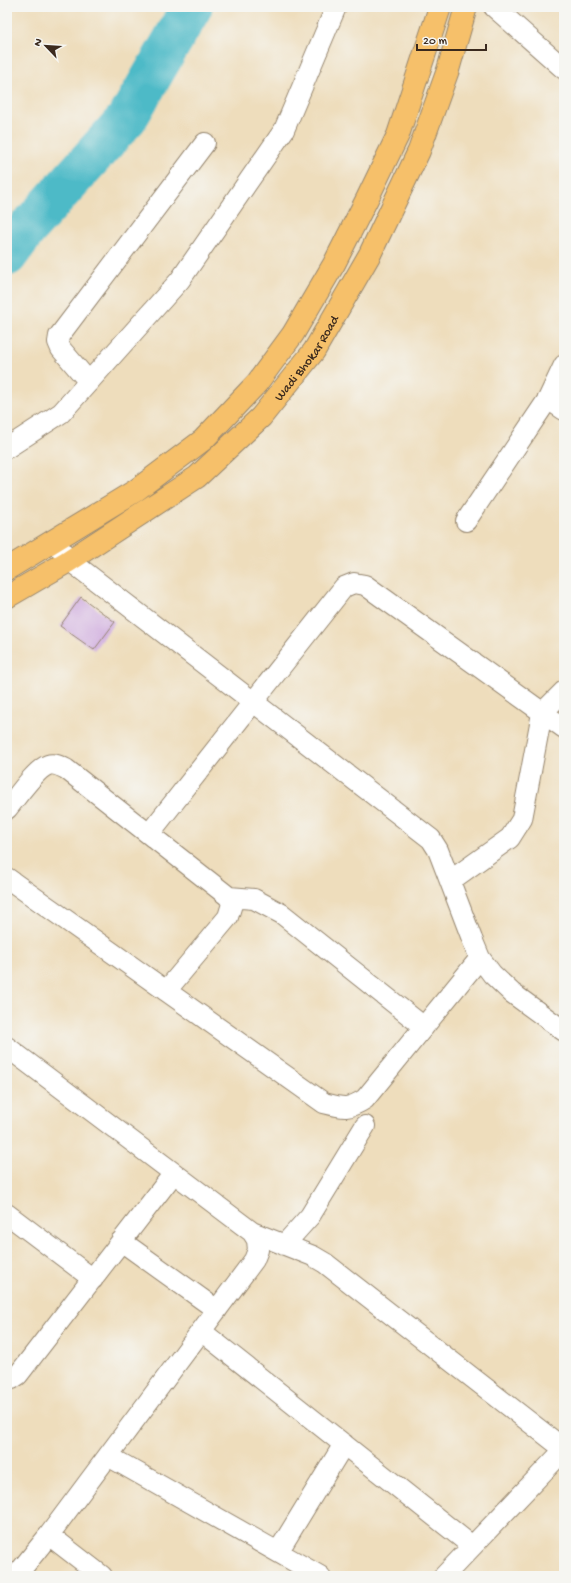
<svg xmlns="http://www.w3.org/2000/svg" width="571" height="1583" viewBox="0 0 571 1583" font-family="'Gochi Hand',sans-serif">
<style>
.lines{fill:none;stroke-linecap:round;stroke-linejoin:round}
.river{stroke:#4dbac7;stroke-width:41}
.building{fill:#cca5dd}
.minor-casing{stroke:#94846d;stroke-width:22}
.primary-casing{stroke:#94846d;stroke-width:24}
.minor{stroke:#fff;stroke-width:20}
.primary{stroke:#f6c06b;stroke-width:22}
.labels{text-anchor:middle;stroke-width:3;stroke-linejoin:round;paint-order:stroke}
.street-label{font-size:13px;fill:#3b2a1e;stroke:#f6f6f2}
</style>
<rect width="100%" height="100%" fill="#f6f6f2"/>
<filter id="ink" filterUnits="userSpaceOnUse"><feTurbulence type="fractalNoise" baseFrequency=".025" numOctaves="2"/><feDisplacementMap in="SourceGraphic" scale="8" xChannelSelector="R" yChannelSelector="G"/><feConvolveMatrix kernelMatrix="1 2 1 2 8 2 1 2 1" color-interpolation-filters="sRGB"/></filter>
<filter id="wash" filterUnits="userSpaceOnUse"><feTurbulence type="fractalNoise" baseFrequency=".012" numOctaves="4" result="noise"/><feDisplacementMap in="SourceGraphic" scale="16" xChannelSelector="R" yChannelSelector="G"/><feGaussianBlur stdDeviation="0.9" result="paint"/><feColorMatrix in="noise" values="0 0 0 0 0 0 0 0 0 0 0 0 0 0 0 0 0 1.4 0 .05"/><feComposite in="paint" operator="in"/></filter>
<g filter="url(#wash)">
<rect width="100%" height="100%" fill="#eeddbc"/>
<g class="lines">
<!-- river -->
<path class="river" d="M 7,256 L 27,229 L 128,117 L 192,7"/>
</g>
<g id="blocks">
<!-- building -->
<path class="building" d="M 81,597 L 115,622 L 94,650 L 60,626 Z"/>
</g>
</g>
<g filter="url(#ink)">
<use href="#blocks" fill-opacity="0" stroke="#94846d" stroke-width="1"/>
<g class="lines">
<defs>
<path id="minor" d="M 494,7 L 564,69
M 89,382 L 61,349 L 58,342 L 59,336 L 205,143
M 548,399 L 564,410
M 7,448 L 61,413 L 180,280 L 284,130 L 336,7
M 466,521 L 548,399 L 564,365
M 54,541 L 69,560 L 431,839 L 438,850 L 472,939 L 480,958 L 492,974 L 512,993 L 564,1031
M 7,809 C 16,798 36,769 48,765 C 54,763 60,766 66,769 L 229,897 L 232,904 L 228,917 L 166,991
M 149,834 L 344,587 L 354,583 L 365,585 L 564,728
M 7,878 L 324,1103 C 343,1108 348,1110 365,1099 L 480,958
M 450,881 L 510,838 L 522,819 L 542,713 L 564,691
M 229,897 L 254,899 L 282,914 L 424,1027
M 7,1047 L 252,1232 L 257,1240 L 258,1250 L 254,1260 L 49,1535 L 16,1576
M 7,1214 L 93,1279
M 252,1232 L 313,1256 L 325,1263 L 564,1449
M 121,1241 L 217,1310
M 284,1245 L 310,1216 L 365,1126
M 201,1331 L 472,1546
M 7,1380 L 12,1379 L 18,1375 L 174,1173
M 108,1456 L 320,1576
M 49,1535 L 102,1576
M 278,1552 L 344,1444
M 444,1576 L 564,1450"/>
<g id="primary">
<path d="M 7,569 L 135,491 L 203,440 L 257,383 L 293,334 L 334,264 L 367,199 L 398,135 L 440,7"/>
<path id="s1" d="M 7,597 L 67,562 L 197,477 L 261,417 L 314,351 L 370,254 L 419,151 L 448,70 L 466,7"/>
</g>
</defs>
<!-- minor casing -->
<use href="#minor" class="minor-casing"/>
<!-- primary casing -->
<use href="#primary" class="primary-casing"/>
<!-- minor -->
<use href="#minor" class="minor"/>
<!-- primary -->
<use href="#primary" class="primary"/>
</g>
</g>
<g class="labels">
<!-- street labels -->
<g class="street-label">
<text dy="5" stroke="none"><textPath href="#s1" startOffset="387">Wadi Bhokar Road</textPath></text>
</g>
</g>
<!-- margin -->
<rect width="571" height="1583" fill="none" stroke="#f6f6f2" stroke-width="24"/>
<!-- north arrow -->
<g transform="translate(46 46) rotate(295)" stroke="#f6f6f2" stroke-width="3" paint-order="stroke">
<path d="M0-3L7 15L0 10L-7 15Z" fill="#3b2a1e"/>
<text y="-6" font-size="11" font-weight="bold" text-anchor="middle" fill="#3b2a1e">N</text>
</g>
<!-- scale -->
<path d="M417 44v6h69v-6" fill="none" stroke="#3b2a1e" stroke-width="2"/>
<text x="423" y="44" font-size="12" fill="#3b2a1e" stroke="#f6f6f2" stroke-width="3" paint-order="stroke">20 m</text>
</svg>
